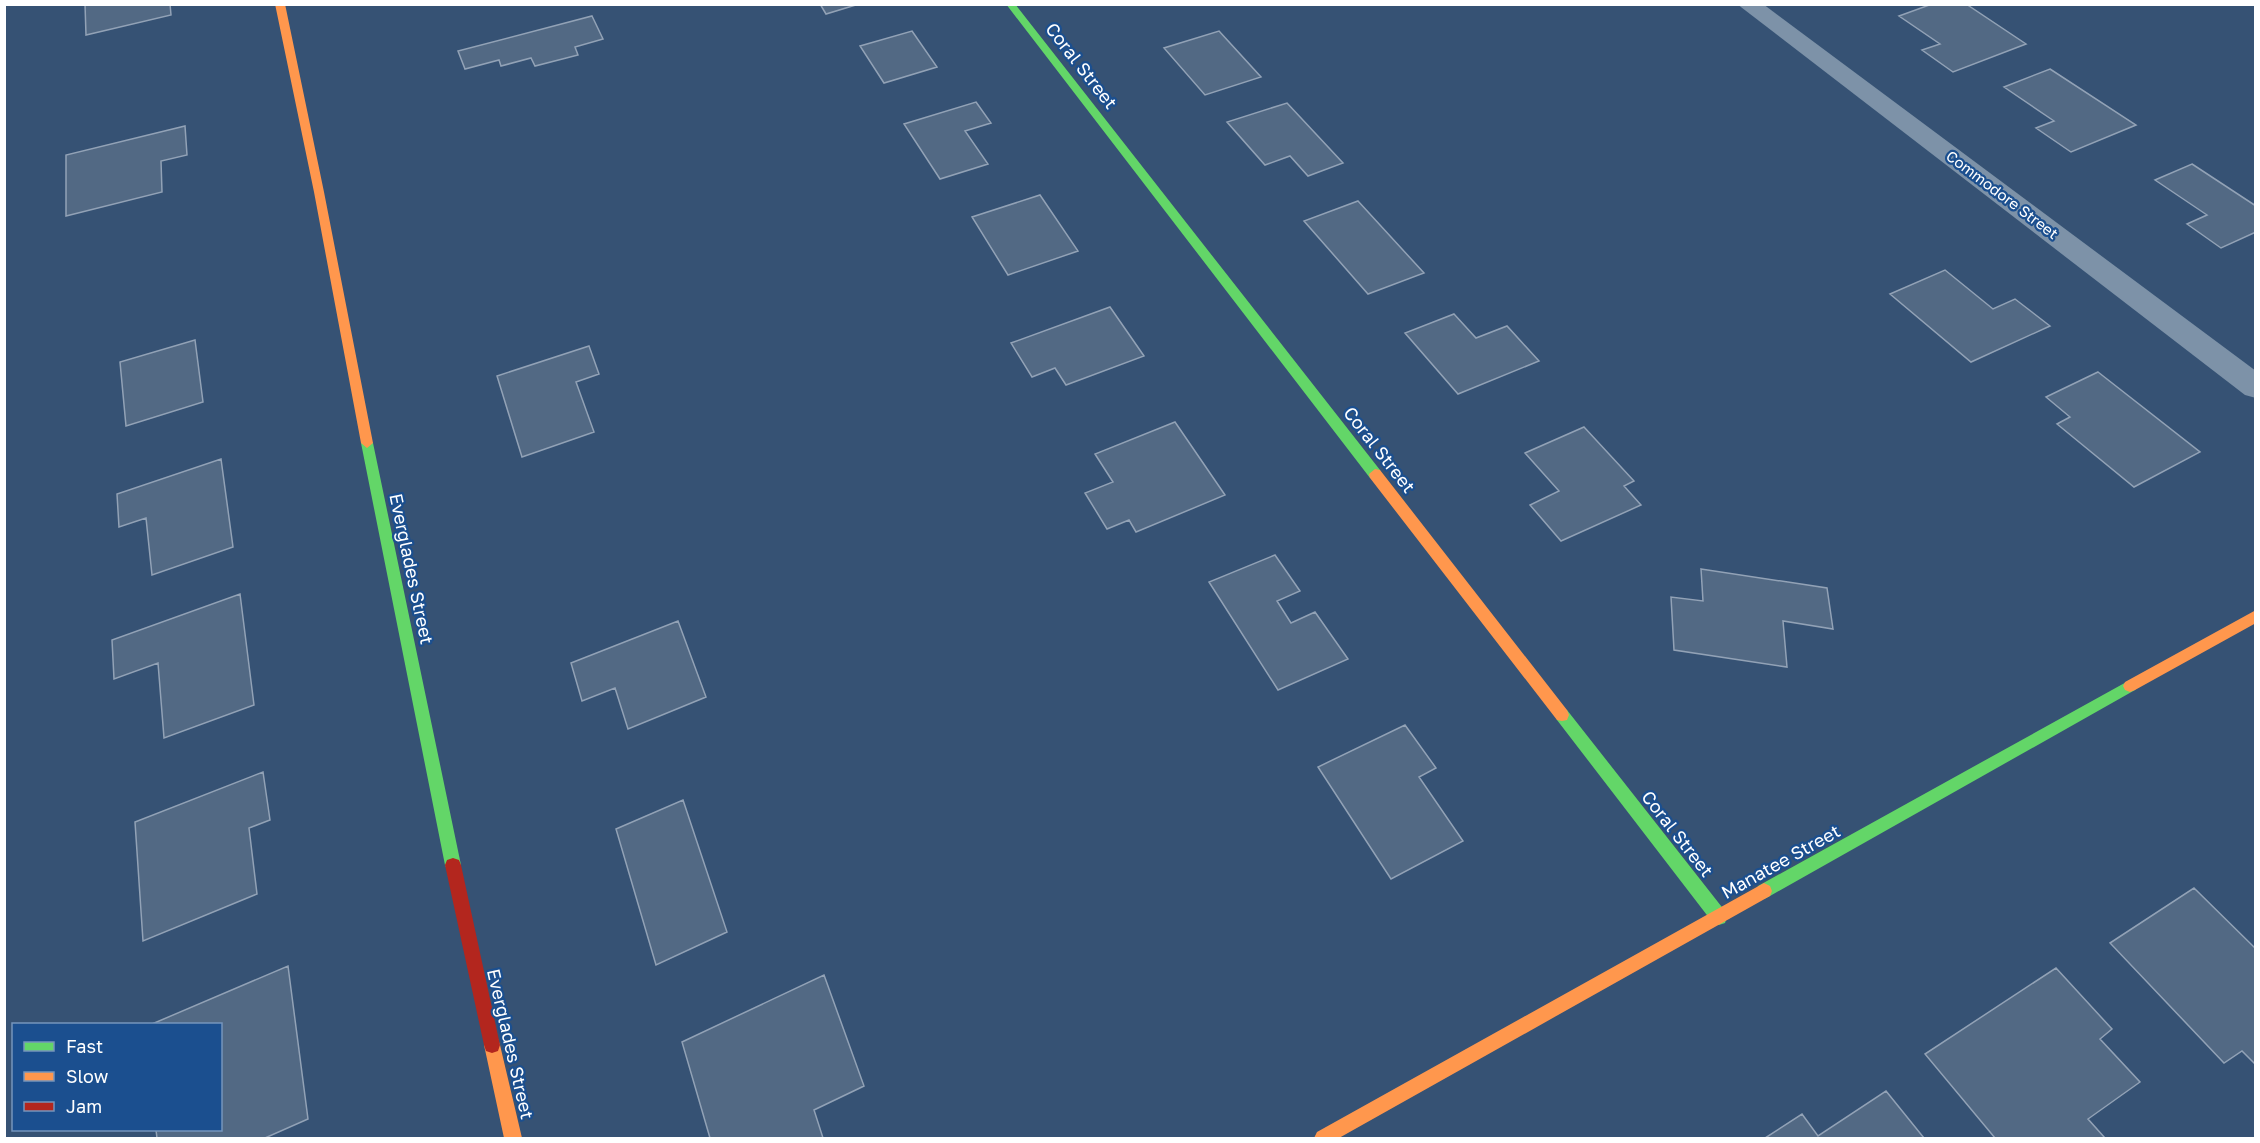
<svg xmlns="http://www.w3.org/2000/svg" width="2260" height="1143" viewBox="0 0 2260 1143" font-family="'Golos Text',sans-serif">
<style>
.building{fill:#526984;stroke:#92a2b6;stroke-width:1.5}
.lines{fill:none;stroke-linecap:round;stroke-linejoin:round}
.street{fill:#7d92a8;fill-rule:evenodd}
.fast{fill:#63d668;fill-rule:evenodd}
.slow{fill:#ff974d;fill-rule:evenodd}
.jam{fill:#b3261e;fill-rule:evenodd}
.labels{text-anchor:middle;stroke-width:4.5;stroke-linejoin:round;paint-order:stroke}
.far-street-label{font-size:15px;fill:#fff;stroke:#1b4f8f}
.street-label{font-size:18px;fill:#fff;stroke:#1b4f8f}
</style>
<rect width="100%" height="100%" fill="#365274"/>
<!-- building -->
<path class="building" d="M 85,4 L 170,4 L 171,15 L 86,35 Z
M 820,4 L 859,4 L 826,14 Z
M 1932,4 L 1966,4 L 2026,44 L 1953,72 L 1922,50 L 1940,44 L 1899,16 Z
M 592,16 L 603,39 L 575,47 L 578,55 L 535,66 L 531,58 L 501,66 L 499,60 L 465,69 L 458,51 Z
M 912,31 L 937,67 L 884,83 L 860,46 Z
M 1219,31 L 1261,77 L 1205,95 L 1164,48 Z
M 2050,69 L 2136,125 L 2071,152 L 2036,128 L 2054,121 L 2004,87 Z
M 976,102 L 991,123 L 965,131 L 988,164 L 940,179 L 904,124 Z
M 1287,103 L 1343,163 L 1308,176 L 1290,156 L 1265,165 L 1227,122 Z
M 185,126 L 187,155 L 161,161 L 162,192 L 66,216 L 66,155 Z
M 2192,164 L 2256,206 L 2256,232 L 2221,248 L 2187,224 L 2207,215 L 2155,180 Z
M 1040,195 L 1078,251 L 1008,275 L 972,217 Z
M 1358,201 L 1424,273 L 1368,294 L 1304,221 Z
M 1945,270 L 1993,309 L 2015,299 L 2050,326 L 1971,362 L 1890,294 Z
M 1110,307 L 1144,356 L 1066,385 L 1055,368 L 1032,377 L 1011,343 Z
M 1454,314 L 1476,338 L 1507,326 L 1539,361 L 1458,394 L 1405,333 Z
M 195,340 L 203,402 L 126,426 L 120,362 Z
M 589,346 L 599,374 L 576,382 L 594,432 L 522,457 L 497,376 Z
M 2098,372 L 2200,452 L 2134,487 L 2057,424 L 2070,417 L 2046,397 Z
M 1175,422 L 1225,495 L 1136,532 L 1129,520 L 1107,529 L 1085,493 L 1113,482 L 1095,454 Z
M 1584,427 L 1634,481 L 1624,486 L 1641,505 L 1561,541 L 1530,505 L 1559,491 L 1525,453 Z
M 221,459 L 233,547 L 152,575 L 146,518 L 119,527 L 117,494 Z
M 1275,555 L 1300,591 L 1277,601 L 1291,623 L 1315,612 L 1348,659 L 1278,690 L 1209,582 Z
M 1701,569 L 1827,588 L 1833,629 L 1783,621 L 1787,667 L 1674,650 L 1671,597 L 1703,601 Z
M 240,594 L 254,705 L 164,738 L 158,663 L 114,679 L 112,640 Z
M 678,621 L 706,697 L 628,729 L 615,688 L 582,701 L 571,663 Z
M 1405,725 L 1436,768 L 1419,777 L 1463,841 L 1391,879 L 1318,767 Z
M 263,772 L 270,820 L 249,828 L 257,894 L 143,941 L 135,822 Z
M 683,800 L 727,932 L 656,965 L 616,829 Z
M 2194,888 L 2256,949 L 2256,1065 L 2242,1051 L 2224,1063 L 2110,943 Z
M 288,966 L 308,1119 L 265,1138 L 157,1138 L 156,1130 L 220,1130 L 220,1024 L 152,1024 Z
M 2056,968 L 2112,1029 L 2100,1039 L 2140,1082 L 2088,1119 L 2105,1138 L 1995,1138 L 1925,1054 Z
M 824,975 L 864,1086 L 814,1110 L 823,1138 L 710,1138 L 682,1042 Z
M 1886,1091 L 1924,1138 L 1765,1138 L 1802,1114 L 1818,1136 Z"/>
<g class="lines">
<!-- street -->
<path class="street" d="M 1737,4 L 1763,4 L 2256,371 L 2256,398 L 2245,395 Z"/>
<!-- fast -->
<path class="fast" d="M 1006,4 L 1015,4 L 1380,470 L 1381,474 L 1380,478 L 1370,478 Z
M 367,438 L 373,443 L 461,865 L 459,870 L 453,872 L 447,870 L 445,865 L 361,443 Z
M 2130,680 L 2135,682 L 2137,686 L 2135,690 L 1770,896 L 1764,899 L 1758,896 L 1756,891 L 1758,886 Z
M 1562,709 L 1567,710 L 1725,911 L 1727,917 L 1725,923 L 1719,925 L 1713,923 L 1557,720 L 1555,715 L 1557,710 Z"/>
<!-- slow -->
<path class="slow" d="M 275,4 L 285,4 L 324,192 L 373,443 L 367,448 L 361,443 L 314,192 Z
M 1375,469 L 1380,470 L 1567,710 L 1569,715 L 1567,720 L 1562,721 L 1557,720 L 1370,478 L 1369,474 Z
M 2256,610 L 2256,623 L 2135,690 L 2130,692 L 2125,690 L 2123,686 L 2125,682 Z
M 1764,883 L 1770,886 L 1772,891 L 1770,896 L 1339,1138 L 1314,1138 L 1317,1132 Z
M 492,1037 L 498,1039 L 500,1045 L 522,1138 L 504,1138 L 484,1045 L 486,1039 Z"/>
<!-- jam -->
<path class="jam" d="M 453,858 L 459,860 L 461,865 L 500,1045 L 498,1051 L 492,1053 L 486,1051 L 484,1045 L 445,865 L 447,860 Z"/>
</g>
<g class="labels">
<!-- far-street labels -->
<g class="far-street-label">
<text transform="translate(2002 195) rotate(37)" y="5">Commodore Street</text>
</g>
<!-- street labels -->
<g class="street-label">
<text transform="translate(1081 66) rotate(52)" y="6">Coral Street</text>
<text transform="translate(1379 450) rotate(52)" y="6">Coral Street</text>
<text transform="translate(411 569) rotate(78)" y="6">Everglades Street</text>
<text transform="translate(1677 834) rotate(52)" y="6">Coral Street</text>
<text transform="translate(1781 862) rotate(-29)" y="6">Manatee Street</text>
<text transform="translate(510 1044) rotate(77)" y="6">Everglades Street</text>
</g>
</g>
<!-- border -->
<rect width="2260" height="1143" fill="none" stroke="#ffffff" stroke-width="12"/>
<!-- legend -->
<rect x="12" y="1023" width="210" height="108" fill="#1b4f8f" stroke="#7695bc" stroke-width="1.5"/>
<rect x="24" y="1042" width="30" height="9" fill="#63d668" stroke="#7695bc" stroke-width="1.5"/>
<text x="66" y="1053" font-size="18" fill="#ffffff">Fast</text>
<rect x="24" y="1072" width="30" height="9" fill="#ff974d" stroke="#7695bc" stroke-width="1.5"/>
<text x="66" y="1083" font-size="18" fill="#ffffff">Slow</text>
<rect x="24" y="1102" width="30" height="9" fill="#b3261e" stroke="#7695bc" stroke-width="1.5"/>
<text x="66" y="1113" font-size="18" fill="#ffffff">Jam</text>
</svg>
